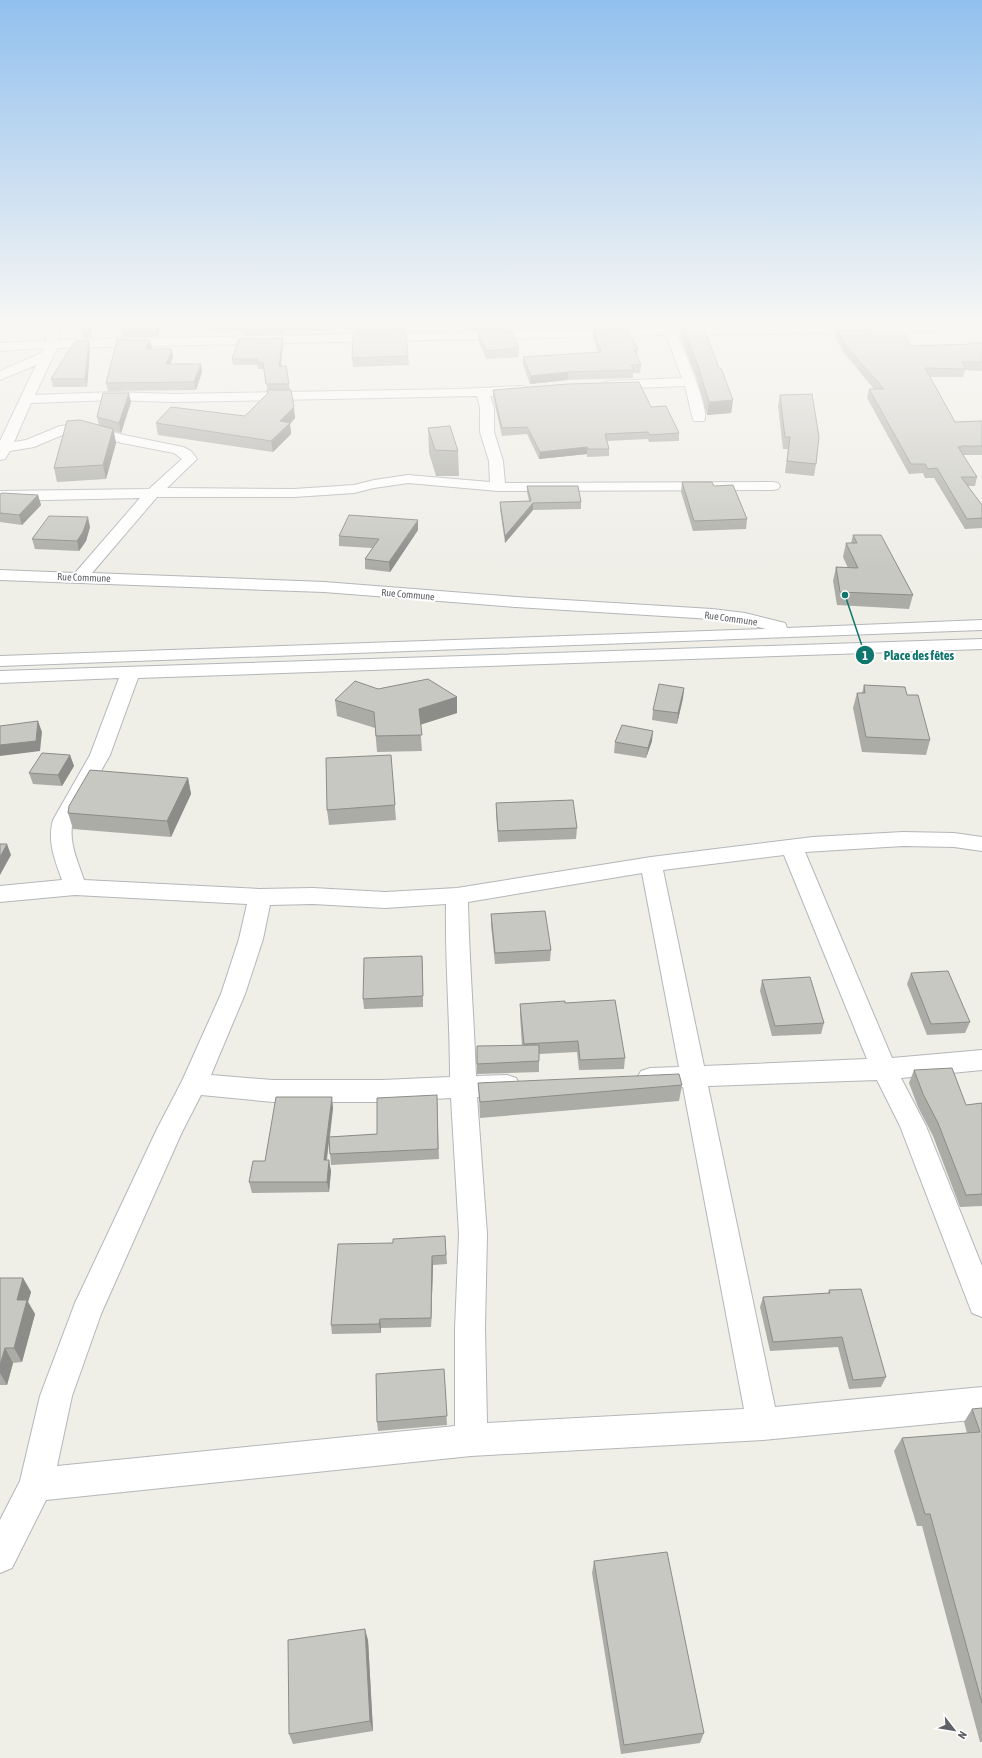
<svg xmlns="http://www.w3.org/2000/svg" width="982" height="1758" viewBox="0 0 982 1758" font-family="'Asap Condensed',sans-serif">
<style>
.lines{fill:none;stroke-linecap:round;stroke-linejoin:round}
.minor-casing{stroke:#b4b6ba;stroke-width:2}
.minor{fill:#fff;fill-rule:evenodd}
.wall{fill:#acaca7}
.shaded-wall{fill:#8c8c88}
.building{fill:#c8c8c2;stroke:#8c8c88}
.labels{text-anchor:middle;stroke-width:4;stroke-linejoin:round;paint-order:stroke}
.far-street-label{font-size:10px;fill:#5f6166;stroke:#fff}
.leader{fill:none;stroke:#0f766e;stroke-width:1.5}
.callout-dot{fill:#0f766e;stroke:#fff;stroke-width:1.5}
.mark-label{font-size:12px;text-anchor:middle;font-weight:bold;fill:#fff}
.callout-label{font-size:13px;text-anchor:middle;font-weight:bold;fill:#0f766e;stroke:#fff;stroke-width:4;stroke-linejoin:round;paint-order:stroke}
</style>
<rect width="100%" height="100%" fill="#efeee7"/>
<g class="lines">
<defs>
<path id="minor" d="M 47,322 L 59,322 L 58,340 L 982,322 L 982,330 L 678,335 C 683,349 711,410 704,421 L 694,421 C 692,418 687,393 685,386 L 610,389 L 605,388 L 603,385 L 605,382 L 610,381 L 682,378 L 666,335 L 57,348 L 35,395 L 113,392 L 174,394 L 461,389 L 522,386 L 527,387 L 529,390 L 527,393 L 490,396 L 494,408 L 494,432 L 503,461 L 505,483 L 773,482 L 778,483 L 780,486 L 778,489 L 773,490 L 498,491 L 408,483 L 374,488 L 354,493 L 294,497 L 157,497 L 92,573 L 324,582 L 516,597 L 712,609 L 745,613 L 785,623 L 787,628 L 982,620 L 982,630 L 0,666 L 0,656 L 766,629 L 744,623 L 712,619 L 516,607 L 324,592 L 0,580 L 0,570 L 75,573 L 140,498 L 0,501 L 0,491 L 149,489 L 182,459 L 174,453 L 122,443 L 83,432 L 67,433 L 34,447 L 10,451 L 5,459 L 0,460 L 0,441 L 36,365 L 0,380 L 0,371 L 41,353 L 44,348 L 0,351 L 0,343 L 46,341 ZM 477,396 L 480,408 L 480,432 L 489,461 L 490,482 L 408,475 L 374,480 L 354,485 L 294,489 L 167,488 L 197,459 L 191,451 L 183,447 L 124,435 L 84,424 L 60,426 L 26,440 L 14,442 L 31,403 L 113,400 L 174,402 Z
M 982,639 L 982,649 L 138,678 L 110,755 L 73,820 C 68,842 77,859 84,880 L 260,889 L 313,888 L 385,892 L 457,888 L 651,857 L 813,837 L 903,832 L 954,833 L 982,837 L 982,851 L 954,847 L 903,846 L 805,852 L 892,1058 L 982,1050 L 982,1070 L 901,1078 L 926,1126 L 982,1266 L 982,1317 L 972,1313 L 900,1126 L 877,1080 L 708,1086 L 775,1407 L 982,1387 L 982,1419 L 763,1440 L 471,1456 L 46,1500 L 12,1568 L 0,1573 L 0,1520 L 20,1481 L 40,1396 L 75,1303 L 157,1129 L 182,1081 L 221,994 L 239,939 L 247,904 L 75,895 L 0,902 L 0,886 L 62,880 C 55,860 47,842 53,820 L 90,755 L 119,678 L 0,683 L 0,671 ZM 784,855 L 867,1059 L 704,1066 L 663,870 ZM 642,873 L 679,1067 L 650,1068 L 641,1071 L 637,1078 L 641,1085 L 650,1088 L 683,1087 L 744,1409 L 487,1423 L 485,1328 L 487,1234 L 477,1097 L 507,1095 L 516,1092 L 520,1085 L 516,1078 L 507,1075 L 476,1076 C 474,1018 469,960 468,902 ZM 313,904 L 385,908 L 446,904 C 445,962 450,1020 450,1077 L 382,1080 L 273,1080 L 211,1075 L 245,994 L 263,939 L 270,905 ZM 201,1095 L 273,1102 L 382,1102 L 451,1098 L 459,1234 L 455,1328 L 455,1426 L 57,1466 L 72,1396 L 101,1314 L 182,1132 Z"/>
</defs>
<!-- minor casing -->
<use href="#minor" class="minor-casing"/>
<!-- minor -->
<use href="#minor" class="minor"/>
</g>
<!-- wall -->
<path class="wall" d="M 93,322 L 91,338 L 83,338 L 81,330 Z
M 164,322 L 157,337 L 124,337 L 122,331 Z
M 405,322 L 406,332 L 354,333 L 354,330 L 308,330 L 285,331 L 285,334 L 244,335 L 243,331 L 207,331 L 206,324 Z
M 470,322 L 545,322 L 545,325 L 506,326 L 506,330 L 471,330 Z
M 588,322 L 622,322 L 622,328 L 591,328 L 590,324 Z
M 639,322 L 652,322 L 652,327 L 643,327 Z
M 672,322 L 697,322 L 697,324 L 719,368 L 733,400 L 731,413 L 707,415 L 697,379 L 680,336 L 681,326 L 674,326 Z
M 866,325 L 911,346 L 968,344 L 969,343 L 982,343 L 982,371 L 965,370 L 963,377 L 930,377 L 955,422 L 982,421 L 982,455 L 963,455 L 977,477 L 975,486 L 968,486 L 982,505 L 982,528 L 965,529 L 934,478 L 925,478 L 923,473 L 909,474 L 867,398 L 869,389 L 874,389 L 844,353 L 836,339 L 837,330 L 865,330 Z
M 593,330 L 638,349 L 637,356 L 641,365 L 640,373 L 633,373 L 633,378 L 568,380 L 530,384 L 523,365 L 523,357 L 598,352 L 593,338 Z
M 478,332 L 519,348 L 518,357 L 486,359 L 478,340 Z
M 283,345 L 281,366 L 289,384 L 295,418 L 290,424 L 291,434 L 273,452 L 158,435 L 156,423 L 245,416 L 268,394 L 264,369 L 258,369 L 257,365 L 233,365 L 232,359 Z
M 152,347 L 151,349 L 172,349 L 173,357 L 170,364 L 201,364 L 202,372 L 196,390 L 108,391 L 106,383 Z
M 90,349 L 87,387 L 53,387 L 51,379 Z
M 408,356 L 409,365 L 353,367 L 352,358 Z
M 493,390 L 651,407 L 679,433 L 679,441 L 649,442 L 648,439 L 607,441 L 609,449 L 609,456 L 587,457 L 587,454 L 539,459 L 527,434 L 502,436 L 493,397 Z
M 780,395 L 816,464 L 814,476 L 785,473 L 788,449 L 783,449 L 778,406 Z
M 131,402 L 121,433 L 114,431 L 116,443 L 106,479 L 57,482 L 54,468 L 99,425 L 97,417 Z
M 428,428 L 458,451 L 459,476 L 436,476 L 429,453 Z
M 682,482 L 714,486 L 747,519 L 746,529 L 693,531 L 681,492 Z
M 527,486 L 581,502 L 581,509 L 533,510 L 505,543 L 500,509 L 500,502 L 529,501 L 527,492 Z
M 0,494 L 38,495 L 41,505 L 22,525 L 0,522 Z
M 90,527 L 86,541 L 79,551 L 35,549 L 32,539 Z
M 418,530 L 390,572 L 365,569 L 365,559 L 372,548 L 339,546 L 339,536 Z
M 853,535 L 913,595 L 909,609 L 837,605 L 833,581 L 836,567 L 848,568 L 843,557 L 846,543 L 851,543 Z
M 864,685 L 907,695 L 930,740 L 926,755 L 862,752 L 853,708 L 857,693 L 862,693 Z
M 684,688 L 683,698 L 677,724 L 652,720 L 653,710 Z
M 378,689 L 457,697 L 457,713 L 420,725 L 422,751 L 377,752 L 375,728 L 337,716 L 335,700 Z
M 652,741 L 646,758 L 614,753 L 615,742 Z
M 70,755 L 74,766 L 62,786 L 33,784 L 29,773 Z
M 391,755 L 396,820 L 329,825 L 327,810 Z
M 188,778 L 191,794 L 171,837 L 73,829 L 68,813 Z
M 496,803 L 577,828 L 576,839 L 498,842 L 496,813 Z
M 491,914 L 551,950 L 550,961 L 495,964 L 491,925 Z
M 423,967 L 423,1007 L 364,1009 L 363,999 Z
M 911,973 L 970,1022 L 965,1033 L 927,1035 L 907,984 Z
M 762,980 L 824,1023 L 821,1034 L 772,1036 L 760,991 Z
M 565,1003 L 625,1058 L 624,1069 L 579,1070 L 577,1052 L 539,1054 L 539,1072 L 477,1074 L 477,1046 L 522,1046 L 520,1015 L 520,1004 Z
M 914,1070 L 966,1105 L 982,1103 L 982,1206 L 960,1207 L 933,1136 L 918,1107 L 909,1083 Z
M 478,1083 L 682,1085 L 679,1101 L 480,1118 L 479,1098 Z
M 437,1095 L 439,1159 L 331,1165 L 330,1154 L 329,1142 L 327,1160 L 331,1171 L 329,1192 L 252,1193 L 249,1182 L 265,1161 L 333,1108 L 330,1137 L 377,1134 Z
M 445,1236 L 447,1264 L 433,1265 L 431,1327 L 381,1328 L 381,1333 L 332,1334 L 331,1325 L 393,1243 Z
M 0,1278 L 23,1278 L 31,1292 L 28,1302 L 35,1314 L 22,1362 L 13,1363 L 7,1385 L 0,1385 Z
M 829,1290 L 886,1377 L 881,1387 L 849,1389 L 838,1347 L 770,1351 L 760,1307 L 763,1297 L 828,1293 Z
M 444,1369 L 447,1425 L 378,1431 L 377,1422 Z
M 982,1408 L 982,1742 L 980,1742 L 922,1526 L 917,1526 L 894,1451 L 902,1438 L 967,1433 L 964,1422 L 972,1409 Z
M 594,1561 L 704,1733 L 700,1743 L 621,1754 L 592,1573 Z
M 368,1640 L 373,1731 L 293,1744 L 289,1734 Z"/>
<!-- shaded-wall -->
<path class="shaded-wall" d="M 90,322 L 93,322 L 91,338 L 90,329 Z
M 159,322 L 164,322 L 157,337 L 156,330 Z
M 283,338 L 283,345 L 280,373 L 279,366 Z
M 150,340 L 152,347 L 147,357 L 146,349 Z
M 89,341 L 90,349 L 87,387 L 85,379 Z
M 172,349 L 173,357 L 167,372 L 166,364 Z
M 201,364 L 202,372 L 196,390 L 194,382 Z
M 568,372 L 568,380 L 530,384 L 531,376 Z
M 129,393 L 131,402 L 121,433 L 119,423 Z
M 733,400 L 731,413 L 707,415 L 709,402 Z
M 294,407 L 295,418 L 290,424 L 291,434 L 273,452 L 271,441 L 280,421 Z
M 113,429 L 116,443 L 106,479 L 103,465 Z
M 587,447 L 587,454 L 539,459 L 540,452 Z
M 38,495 L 41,505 L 22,525 L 19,515 Z
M 533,503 L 533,510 L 505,543 L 505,536 Z
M 88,517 L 90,527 L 86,541 L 79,551 L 77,541 Z
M 418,520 L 418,530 L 390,572 L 389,562 Z
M 684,688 L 683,698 L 677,724 L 678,713 Z
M 457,697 L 457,713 L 419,725 L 419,709 Z
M 38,721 L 42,732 L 40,751 L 0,756 L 0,745 Z
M 653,731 L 652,741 L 646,758 L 648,748 Z
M 70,755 L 74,766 L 62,786 L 58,775 Z
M 188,778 L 191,794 L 171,837 L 167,821 Z
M 7,844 L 11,855 L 0,875 L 0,857 Z
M 422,956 L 423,967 L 423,1007 L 423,996 Z
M 332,1097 L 333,1108 L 325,1171 L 324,1160 Z
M 329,1160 L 331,1171 L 329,1192 L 327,1182 Z
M 432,1256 L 433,1265 L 431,1327 L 431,1318 Z
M 23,1278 L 31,1292 L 28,1302 L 35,1314 L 22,1362 L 14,1348 L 17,1300 Z
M 380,1319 L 381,1328 L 381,1333 L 379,1324 Z
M 5,1348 L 13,1363 L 7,1385 L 0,1373 L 0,1365 Z
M 365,1629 L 368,1640 L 373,1731 L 370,1721 Z"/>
<!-- building -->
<path class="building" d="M 86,322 L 90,322 L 90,329 L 81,330 Z
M 123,322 L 159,322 L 156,330 L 122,331 L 122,324 Z
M 207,322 L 405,322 L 405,325 L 354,326 L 354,324 L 307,323 L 285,324 L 284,327 L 243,328 L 244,324 L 206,324 Z
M 681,324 L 702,324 L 719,368 L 721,368 L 733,400 L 709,402 L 698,366 Z
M 866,325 L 899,325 L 911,346 L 970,344 L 969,343 L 982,343 L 982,362 L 962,362 L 966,369 L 925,368 L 955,422 L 982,421 L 982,446 L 961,446 L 962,447 L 958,447 L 977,477 L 961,477 L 982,505 L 982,518 L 967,519 L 937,468 L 928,469 L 925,464 L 911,464 L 869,389 L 884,389 L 845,345 L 837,330 L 868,330 Z
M 627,329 L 638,349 L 634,349 L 641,365 L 631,365 L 634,370 L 568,372 L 531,376 L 523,357 L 601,352 L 593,330 Z
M 511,331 L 519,348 L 486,351 L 478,332 Z
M 406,334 L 408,356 L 352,358 L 353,335 Z
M 283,338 L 279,366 L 286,366 L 289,384 L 266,384 L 263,363 L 257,363 L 258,359 L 232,359 L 239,339 Z
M 117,340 L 150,340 L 146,349 L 172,349 L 166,364 L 201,364 L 194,382 L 106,383 Z
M 75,341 L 89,341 L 85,379 L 51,379 Z
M 639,382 L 651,407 L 666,406 L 679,433 L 650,435 L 648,432 L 605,434 L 609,449 L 588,449 L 587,447 L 540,452 L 527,427 L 502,428 L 493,390 L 568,384 Z
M 267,390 L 291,390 L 294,407 L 280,421 L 290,423 L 271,441 L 156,423 L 171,407 L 245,416 L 268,393 Z
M 103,393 L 129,393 L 119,423 L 97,417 Z
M 812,394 L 819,437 L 816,464 L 787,461 L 790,437 L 785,437 L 780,395 Z
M 80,420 L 113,429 L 103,465 L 54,468 L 67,421 Z
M 450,426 L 458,451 L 435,450 L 428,428 Z
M 682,482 L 712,482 L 714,486 L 733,485 L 747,519 L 694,521 Z
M 527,486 L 578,486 L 581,502 L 533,503 L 505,536 L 500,502 L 531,501 Z
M 2,493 L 38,495 L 19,515 L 0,513 L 0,494 Z
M 349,515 L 418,520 L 389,562 L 365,559 L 379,539 L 339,536 Z
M 49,516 L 88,517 L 83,532 L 77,541 L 32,539 Z
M 853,535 L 881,535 L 913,595 L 840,592 L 836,567 L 858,568 L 846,543 L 857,543 Z
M 428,679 L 457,697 L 419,709 L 422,735 L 376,736 L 374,712 L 335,700 L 355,681 L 378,689 Z
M 659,684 L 684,688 L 678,713 L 653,710 Z
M 864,685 L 905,687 L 907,695 L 918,695 L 930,740 L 866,737 L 857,693 L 865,693 Z
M 38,721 L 36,741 L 0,745 L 0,726 Z
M 622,725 L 653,731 L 648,748 L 615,742 Z
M 42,753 L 70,755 L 58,775 L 29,773 Z
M 391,755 L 395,805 L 327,810 L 326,758 Z
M 90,770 L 188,778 L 167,821 L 68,813 L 69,806 Z
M 573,800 L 577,828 L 498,831 L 496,803 Z
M 0,844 L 7,844 L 0,857 Z
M 545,911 L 551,950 L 495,953 L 491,914 Z
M 422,956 L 423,996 L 363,999 L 364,958 Z
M 948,971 L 970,1022 L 931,1024 L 911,973 Z
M 810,977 L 824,1023 L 775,1026 L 762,980 Z
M 615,1000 L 625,1058 L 580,1060 L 578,1041 L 524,1044 L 520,1004 L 565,1001 L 565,1003 Z
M 539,1045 L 539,1061 L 477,1064 L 477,1046 Z
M 952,1068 L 966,1105 L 982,1103 L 982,1194 L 966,1195 L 938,1123 L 923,1094 L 914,1070 Z
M 679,1074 L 682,1085 L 480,1102 L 478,1083 Z
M 437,1095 L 438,1149 L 330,1154 L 329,1137 L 377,1134 L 377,1098 Z
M 276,1097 L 332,1097 L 324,1160 L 329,1160 L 327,1182 L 249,1182 L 253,1161 L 265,1161 Z
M 445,1236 L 446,1255 L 432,1256 L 431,1318 L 380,1319 L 379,1324 L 331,1325 L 338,1244 L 393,1243 L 393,1239 Z
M 0,1278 L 23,1278 L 17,1300 L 27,1300 L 14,1348 L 5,1348 L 0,1365 Z
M 861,1289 L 886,1377 L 853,1380 L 842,1337 L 773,1342 L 763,1297 L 830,1293 L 829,1290 Z
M 444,1369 L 447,1416 L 377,1422 L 376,1374 Z
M 982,1408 L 982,1703 L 930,1514 L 925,1514 L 902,1438 L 980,1432 L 972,1409 Z
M 667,1552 L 704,1733 L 624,1745 L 594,1561 Z
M 365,1629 L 370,1721 L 289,1734 L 288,1640 Z"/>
<!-- sky -->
<linearGradient id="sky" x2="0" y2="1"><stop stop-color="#91c0ee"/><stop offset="0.57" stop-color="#f8f7f4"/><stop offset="1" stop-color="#f8f7f4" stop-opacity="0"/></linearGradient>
<rect width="982" height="568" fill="url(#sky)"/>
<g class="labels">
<!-- far-street labels -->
<g class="far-street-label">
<text transform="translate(84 577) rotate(2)" y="4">Rue Commune</text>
<text transform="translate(408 594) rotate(5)" y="4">Rue Commune</text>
<text transform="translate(731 618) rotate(8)" y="4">Rue Commune</text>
</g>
</g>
<!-- callouts -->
<path class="leader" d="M845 595L865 655"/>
<g class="callout-dot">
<circle cx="845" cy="595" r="4"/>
<circle cx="865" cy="655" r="10"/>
</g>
<g class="mark-label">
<text x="865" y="660">1</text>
</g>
<g class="callout-label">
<text x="919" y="660">Place des fêtes</text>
</g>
<!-- north arrow -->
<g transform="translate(954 1730) rotate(121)" stroke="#ffffff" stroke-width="3" paint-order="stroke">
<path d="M0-3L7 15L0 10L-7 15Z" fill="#5f6166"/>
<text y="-6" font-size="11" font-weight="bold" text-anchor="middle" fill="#5f6166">N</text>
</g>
</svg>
